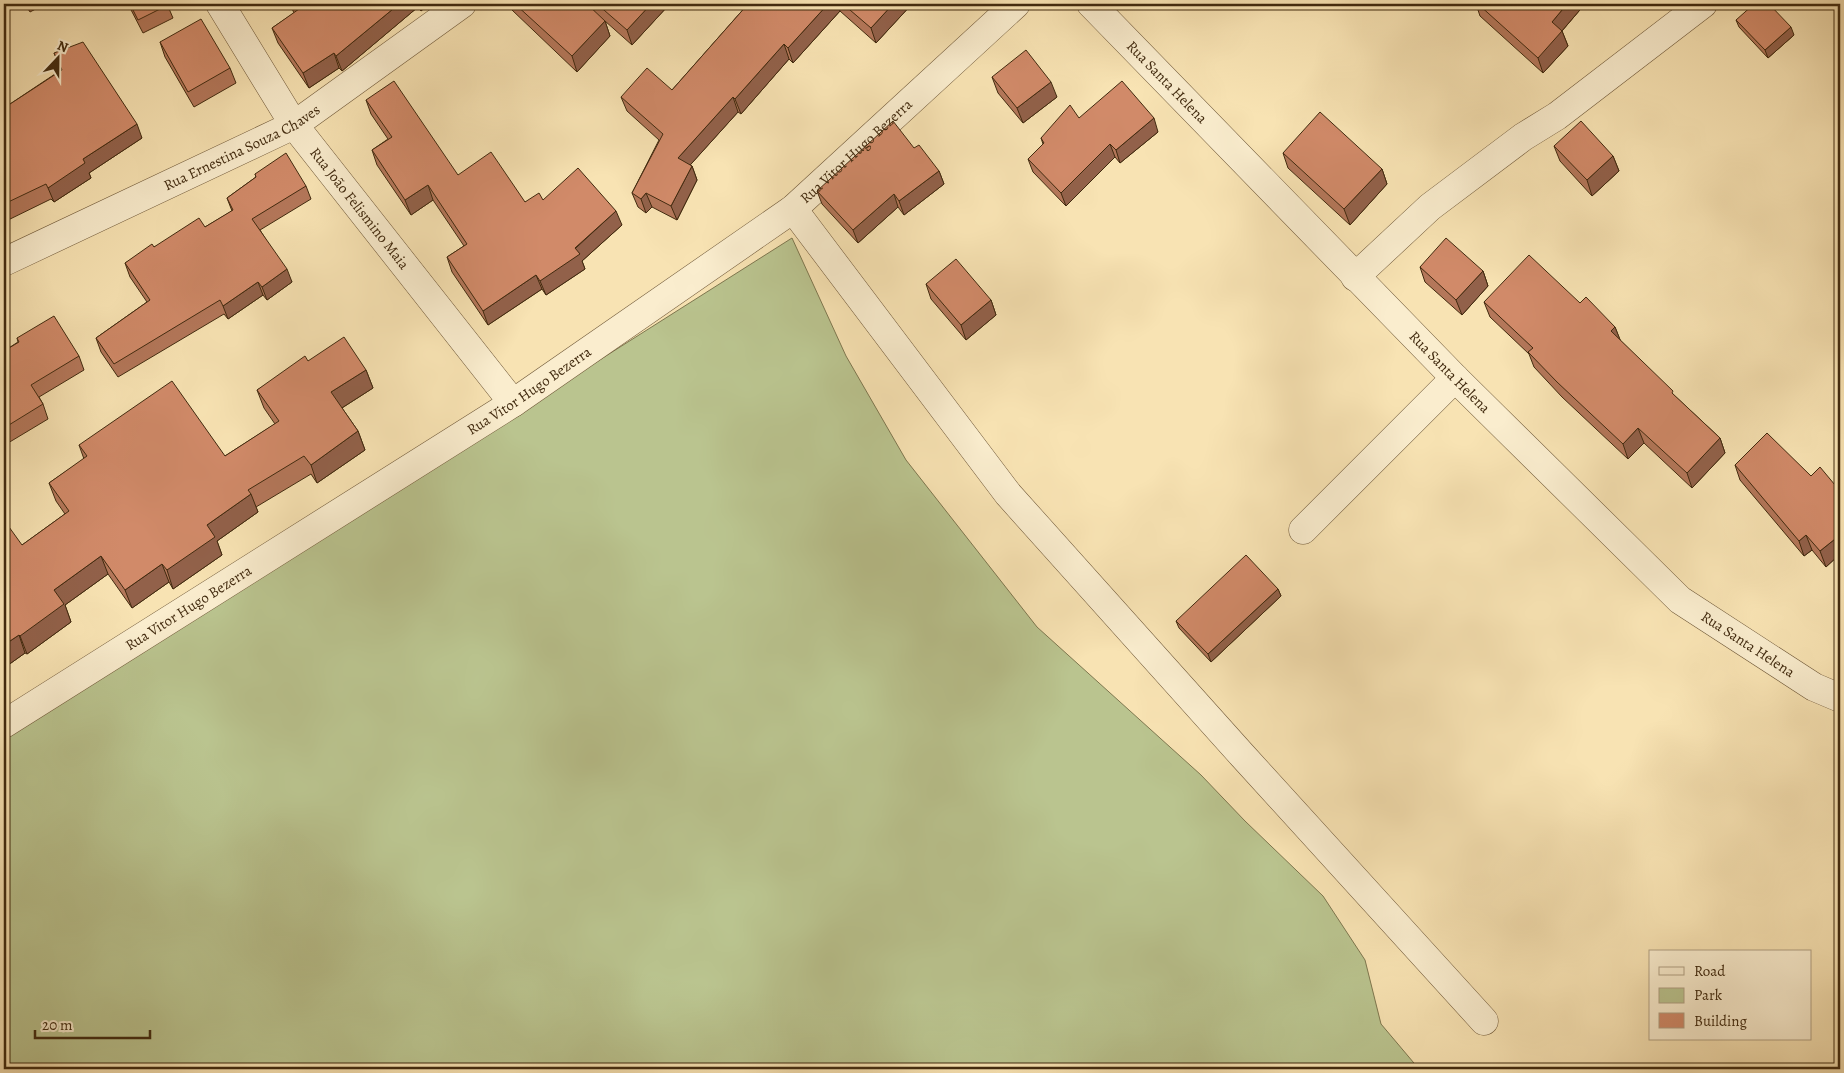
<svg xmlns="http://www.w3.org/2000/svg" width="1844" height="1073" viewBox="0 0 1844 1073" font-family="Alegreya,serif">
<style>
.green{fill:#bac48f;stroke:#7e774f}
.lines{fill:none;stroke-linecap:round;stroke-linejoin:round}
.minor-casing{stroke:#6f5838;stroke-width:29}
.minor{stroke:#faedce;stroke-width:28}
.wall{fill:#b4775a;stroke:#412a0f}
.shaded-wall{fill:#92614a;stroke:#412a0f}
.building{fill:#d18a69;stroke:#412a0f}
.labels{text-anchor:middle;stroke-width:4.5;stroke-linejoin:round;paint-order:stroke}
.street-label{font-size:15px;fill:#412a0f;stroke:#faedce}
</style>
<rect width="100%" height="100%" fill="#f8e3b3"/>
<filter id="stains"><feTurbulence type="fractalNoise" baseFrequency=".004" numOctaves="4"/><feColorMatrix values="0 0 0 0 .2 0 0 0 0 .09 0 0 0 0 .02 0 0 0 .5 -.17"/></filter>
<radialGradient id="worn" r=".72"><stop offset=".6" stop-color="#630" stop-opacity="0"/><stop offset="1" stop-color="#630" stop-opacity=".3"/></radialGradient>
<!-- green -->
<path class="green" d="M 792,238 L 846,356 L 906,460 L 1037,627 L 1201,775 L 1245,821 L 1323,896 L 1365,960 L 1381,1024 L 1419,1069 L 4,1069 L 4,740 L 52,707 Z"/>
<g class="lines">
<defs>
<g id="minor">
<path id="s1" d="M 220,4 L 294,125 L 513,403"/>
<path id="s2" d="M 1091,4 L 1455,378 L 1680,600 L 1814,687 L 1840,698"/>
<path d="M 793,209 L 1008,494 L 1242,755 L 1484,1021"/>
<path id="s3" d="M 4,262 L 294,125 L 462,4"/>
<path d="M 1355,277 L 1430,207 L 1523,137 L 1557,116 L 1703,4"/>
<path d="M 1303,530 L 1455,378"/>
<path id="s4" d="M 4,724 L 513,403 L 793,209 L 1016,4"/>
</g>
</defs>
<!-- minor casing -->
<use href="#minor" class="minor-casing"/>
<!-- minor -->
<use href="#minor" class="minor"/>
</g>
<!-- wall -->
<path class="wall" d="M 25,4 L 45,4 L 30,12 Z
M 128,4 L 167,4 L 173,18 L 143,33 Z
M 290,4 L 429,4 L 421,11 L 418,7 L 342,71 L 339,68 L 309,88 L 278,43 L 272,28 L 294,13 Z
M 509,4 L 587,4 L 594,11 L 592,4 L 666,4 L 667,7 L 632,45 L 605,21 L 610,36 L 577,72 L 512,10 Z
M 748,4 L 912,4 L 876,43 L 840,11 L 793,63 L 789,59 L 741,114 L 738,112 L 690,165 L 692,166 L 697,180 L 677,220 L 652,207 L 646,213 L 638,207 L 632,193 L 659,140 L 627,111 L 621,97 L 672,90 Z
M 1476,4 L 1585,4 L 1562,31 L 1568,46 L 1543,73 L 1480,16 Z
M 1736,20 L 1794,35 L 1768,58 L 1739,27 Z
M 160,42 L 230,68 L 236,83 L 194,107 L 165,57 Z
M 54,53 L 142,138 L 89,173 L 91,178 L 54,202 L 51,199 L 4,222 L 4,108 L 61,70 Z
M 992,77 L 1057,97 L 1023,123 L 998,93 Z
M 366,100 L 458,175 L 525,202 L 543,200 L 622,225 L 582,261 L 585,269 L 546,295 L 542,289 L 488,325 L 452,272 L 447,257 L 464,246 L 433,200 L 411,215 L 377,165 L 372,150 L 388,139 L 371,114 Z
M 1079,118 L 1158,132 L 1120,163 L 1115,157 L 1066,206 L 1033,172 L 1028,159 L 1043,144 L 1041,138 Z
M 1554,146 L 1613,156 L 1619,171 L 1592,196 L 1560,161 Z
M 914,148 L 939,171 L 944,184 L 904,215 L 898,207 L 858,243 L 822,204 L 817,191 Z
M 1283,153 L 1382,169 L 1387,184 L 1350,225 L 1288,168 Z
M 255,174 L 306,186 L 311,199 L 260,230 L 292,282 L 267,300 L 263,295 L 228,319 L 224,314 L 118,377 L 101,352 L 96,338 L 147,302 L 130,277 L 125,263 L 154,247 L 205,227 L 232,211 L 227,198 L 256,177 Z
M 1420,267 L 1483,271 L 1488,286 L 1462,315 L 1425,282 Z
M 926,284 L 991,300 L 996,315 L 966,340 L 931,299 Z
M 1484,302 L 1580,303 L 1615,327 L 1620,340 L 1676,397 L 1720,438 L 1725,453 L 1692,488 L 1644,443 L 1628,459 L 1562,397 L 1534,367 L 1529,354 L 1490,317 Z
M 17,338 L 79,356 L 84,370 L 39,397 L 43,404 L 48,419 L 8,443 L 4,435 L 4,351 L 18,342 Z
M 308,361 L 366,370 L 373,388 L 342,408 L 358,431 L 365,450 L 317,483 L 311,474 L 256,507 L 258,512 L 217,541 L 222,555 L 173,589 L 169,582 L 132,608 L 108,574 L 65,605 L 71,622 L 27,654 L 25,653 L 4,668 L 22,545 L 65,514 L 56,501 L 49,483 L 84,459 L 79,445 L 225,456 L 275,424 L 264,408 L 257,390 Z
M 1735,465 L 1811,476 L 1840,491 L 1840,554 L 1826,567 L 1812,550 L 1804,556 L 1740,480 Z
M 1278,589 L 1281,596 L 1211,662 L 1179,628 L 1176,621 Z"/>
<!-- shaded-wall -->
<path class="shaded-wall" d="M 399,4 L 417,4 L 418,7 L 342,71 L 336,56 Z
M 419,4 L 429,4 L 421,11 Z
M 651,4 L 666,4 L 667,7 L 632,45 L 627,30 Z
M 828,4 L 837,4 L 840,11 L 793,63 L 788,48 Z
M 893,4 L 912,4 L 876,43 L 871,28 Z
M 1567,4 L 1585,4 L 1561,32 L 1562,31 L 1568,46 L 1543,73 L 1538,58 L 1552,22 Z
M 605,21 L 610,36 L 577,72 L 572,56 Z
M 1791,27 L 1794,35 L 1768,58 L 1765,50 Z
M 784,44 L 789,59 L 741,114 L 735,99 Z
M 334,53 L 339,68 L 309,88 L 303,73 Z
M 1051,82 L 1057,97 L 1023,123 L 1017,108 Z
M 733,97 L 738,112 L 683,173 L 678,158 Z
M 1154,118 L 1158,132 L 1120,163 L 1116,150 Z
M 137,124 L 142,138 L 89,173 L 91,178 L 54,202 L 48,188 L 83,159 Z
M 1110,144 L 1115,157 L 1066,206 L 1061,193 Z
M 1613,156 L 1619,171 L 1592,196 L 1587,180 Z
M 692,166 L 697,180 L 677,220 L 671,206 Z
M 1382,169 L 1387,184 L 1350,225 L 1344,209 Z
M 939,171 L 944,184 L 904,215 L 899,201 Z
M 428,185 L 433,200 L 411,215 L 405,200 Z
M 646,193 L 652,207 L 646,213 L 641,199 Z
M 894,194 L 898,207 L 858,243 L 853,230 Z
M 616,211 L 622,225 L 582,261 L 585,269 L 546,295 L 540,281 Z
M 287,269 L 292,282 L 267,300 L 262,287 Z
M 1483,271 L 1488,286 L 1462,315 L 1456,300 Z
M 536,275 L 542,289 L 488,325 L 483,311 Z
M 258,282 L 263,295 L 228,319 L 223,306 Z
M 991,300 L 996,315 L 966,340 L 961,325 Z
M 1615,327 L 1621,342 L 1611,331 Z
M 366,370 L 373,388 L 337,411 L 331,392 Z
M 1638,428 L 1644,443 L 1628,459 L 1623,444 Z
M 358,431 L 365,450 L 317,483 L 311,465 Z
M 1720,438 L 1725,453 L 1692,488 L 1687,473 Z
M 251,494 L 258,512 L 217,541 L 222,555 L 173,589 L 167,570 L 207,525 Z
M 1806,535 L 1812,550 L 1804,556 L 1799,541 Z
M 1840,535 L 1840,554 L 1826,567 L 1820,551 Z
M 101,556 L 108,574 L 65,605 L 71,622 L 27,654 L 20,636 L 54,590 Z
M 162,564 L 169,582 L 132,608 L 125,590 Z
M 1278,589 L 1281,596 L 1211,662 L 1208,654 Z
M 19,635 L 25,653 L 4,668 L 4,645 Z"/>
<!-- building -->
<path class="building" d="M 130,4 L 167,4 L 168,5 L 138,20 Z
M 294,4 L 399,4 L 336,56 L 334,53 L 303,73 L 272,28 L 299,9 Z
M 515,4 L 587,4 L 605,21 L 572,56 Z
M 597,4 L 651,4 L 627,30 Z
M 748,4 L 828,4 L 788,48 L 784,44 L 735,99 L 733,97 L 678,158 L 692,166 L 671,206 L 646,193 L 641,199 L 632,193 L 663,134 L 621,97 L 647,68 L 672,90 Z
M 843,4 L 893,4 L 871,28 Z
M 1478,4 L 1567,4 L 1552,22 L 1562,31 L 1538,58 Z
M 1754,4 L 1769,4 L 1791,27 L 1765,50 L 1736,20 Z
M 201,19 L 230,68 L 188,92 L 160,42 Z
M 83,42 L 137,124 L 83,159 L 85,163 L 48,188 L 46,184 L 4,204 L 4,128 L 7,126 L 4,122 L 4,108 L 62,70 L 54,53 Z
M 1026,50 L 1051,82 L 1017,108 L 992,77 Z
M 394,81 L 458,175 L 491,152 L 525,202 L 539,193 L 543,200 L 578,168 L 616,211 L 575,248 L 580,254 L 540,281 L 536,275 L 483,311 L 447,257 L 467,244 L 428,185 L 405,200 L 372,150 L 392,137 L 366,100 Z
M 1122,81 L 1154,118 L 1116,150 L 1110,144 L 1061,193 L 1028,159 L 1044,143 L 1041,138 L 1070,105 L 1079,118 Z
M 1320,112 L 1382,169 L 1344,209 L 1283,153 Z
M 893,121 L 914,148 L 919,145 L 939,171 L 899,201 L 894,194 L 853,230 L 817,191 Z
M 1581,121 L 1613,156 L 1587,180 L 1554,146 Z
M 286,153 L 306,186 L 252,219 L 287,269 L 262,287 L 258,282 L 223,306 L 220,300 L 114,364 L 96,338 L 150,300 L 125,263 L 152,244 L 154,247 L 199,218 L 205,227 L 233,210 L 227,198 L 256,177 L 255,174 Z
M 1446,238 L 1483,271 L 1456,300 L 1420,267 Z
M 1529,255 L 1580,303 L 1586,297 L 1615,327 L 1611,331 L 1673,391 L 1672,393 L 1720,438 L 1687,473 L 1638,428 L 1623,444 L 1557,382 L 1528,352 L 1533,348 L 1484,302 Z
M 956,259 L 991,300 L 961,325 L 926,284 Z
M 54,316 L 79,356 L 31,385 L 43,404 L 4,428 L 4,351 L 19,342 L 17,338 Z
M 344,337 L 366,370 L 331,392 L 358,431 L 311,465 L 304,456 L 248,490 L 251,494 L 207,525 L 215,537 L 167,570 L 162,564 L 125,590 L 101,556 L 54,590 L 64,604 L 20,636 L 19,635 L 4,645 L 4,520 L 22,545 L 69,511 L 49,483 L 87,456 L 79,445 L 172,381 L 225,456 L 279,421 L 257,390 L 305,356 L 308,361 Z
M 1767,433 L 1811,476 L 1820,467 L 1840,491 L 1840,535 L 1820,551 L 1806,535 L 1799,541 L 1735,465 Z
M 1246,555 L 1278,589 L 1208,654 L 1176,621 Z"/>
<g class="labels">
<!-- street labels -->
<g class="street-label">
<text dy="5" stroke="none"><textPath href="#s2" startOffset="109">Rua Santa Helena</textPath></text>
<text dy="5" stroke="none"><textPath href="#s3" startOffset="264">Rua Ernestina Souza Chaves</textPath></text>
<text dy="5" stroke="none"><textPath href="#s4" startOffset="1028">Rua Vitor Hugo Bezerra</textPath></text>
<text dy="5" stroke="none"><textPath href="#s1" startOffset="248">Rua João Felismino Maia</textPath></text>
<text dy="5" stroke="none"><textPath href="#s2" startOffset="514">Rua Santa Helena</textPath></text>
<text dy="5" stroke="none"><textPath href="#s4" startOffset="622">Rua Vitor Hugo Bezerra</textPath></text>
<text dy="5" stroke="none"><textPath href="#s4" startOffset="218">Rua Vitor Hugo Bezerra</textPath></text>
<text dy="5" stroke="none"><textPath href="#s2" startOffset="919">Rua Santa Helena</textPath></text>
</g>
</g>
<!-- margin -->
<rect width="1844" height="1073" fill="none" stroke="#f8e3b3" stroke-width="20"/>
<rect x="5" y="5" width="1834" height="1063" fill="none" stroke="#412a0f" stroke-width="2.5"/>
<rect x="10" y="10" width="1824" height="1053" fill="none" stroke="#412a0f"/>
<!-- legend -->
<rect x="1649" y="950" width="162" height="90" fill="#faedce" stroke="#b09f82"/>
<rect x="1659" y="967" width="25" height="8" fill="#faedce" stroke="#b09f82"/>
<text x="1694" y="976" font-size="15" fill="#412a0f">Road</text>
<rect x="1659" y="988" width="25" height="15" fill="#bac48f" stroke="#b09f82"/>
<text x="1694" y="1000" font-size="15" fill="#412a0f">Park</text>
<rect x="1659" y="1013" width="25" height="15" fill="#d18a69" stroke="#b09f82"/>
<text x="1694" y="1026" font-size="15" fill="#412a0f">Building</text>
<!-- north arrow -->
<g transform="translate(58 58) rotate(22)" stroke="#faedce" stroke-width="4" paint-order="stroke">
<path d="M0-4L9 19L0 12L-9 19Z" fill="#412a0f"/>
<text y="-8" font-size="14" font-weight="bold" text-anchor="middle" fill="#412a0f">N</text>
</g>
<!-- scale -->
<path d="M35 1030v8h115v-8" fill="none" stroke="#412a0f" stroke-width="2.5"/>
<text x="42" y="1030" font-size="15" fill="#412a0f" stroke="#faedce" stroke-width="4" paint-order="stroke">20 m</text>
<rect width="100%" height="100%" filter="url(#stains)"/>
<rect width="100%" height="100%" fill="url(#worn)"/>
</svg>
